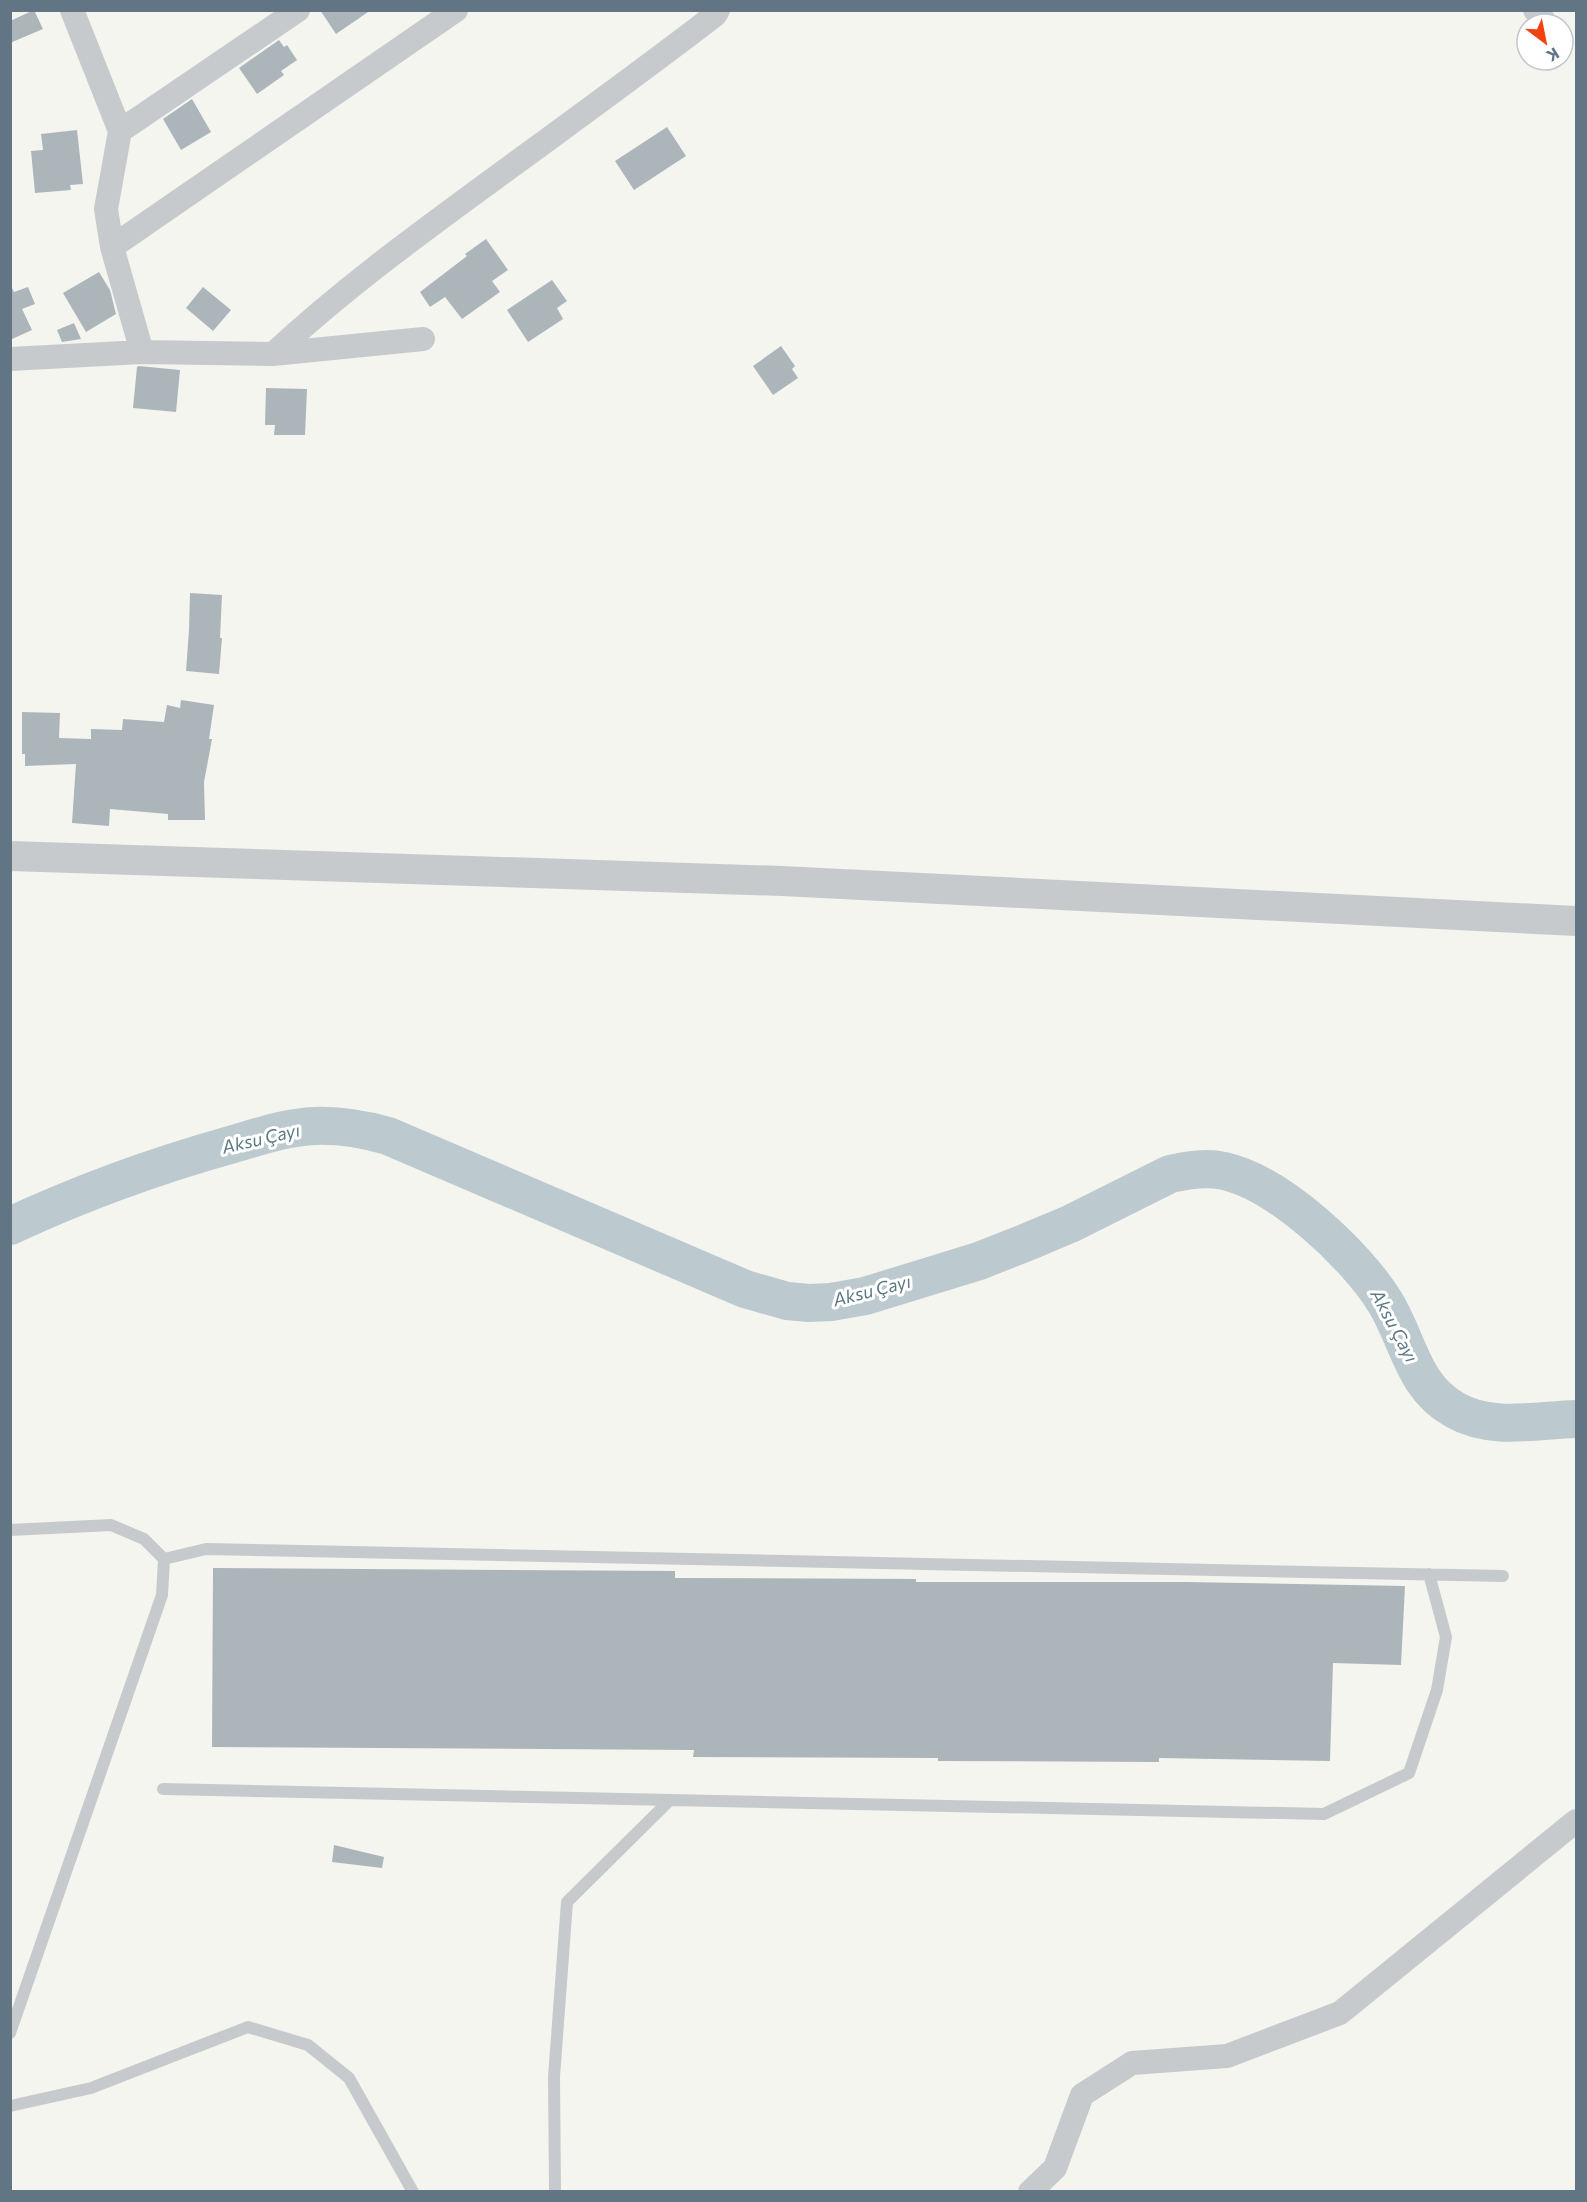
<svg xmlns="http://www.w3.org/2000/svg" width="1587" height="2202" viewBox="0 0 1587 2202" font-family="Commissioner,sans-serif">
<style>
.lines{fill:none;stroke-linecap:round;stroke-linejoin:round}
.river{stroke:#bcc9ce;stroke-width:38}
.building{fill:#acb5ba}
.service{stroke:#c7cacd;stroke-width:12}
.minor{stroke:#c7cacd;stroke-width:24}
.tertiary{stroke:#c7cacd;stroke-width:30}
.labels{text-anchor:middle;stroke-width:6;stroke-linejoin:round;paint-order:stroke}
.water-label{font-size:18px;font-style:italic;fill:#5c7882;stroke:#fff}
</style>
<rect width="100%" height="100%" fill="#f5f5f0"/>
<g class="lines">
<!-- river -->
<path class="river" d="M 10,1226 C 81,1193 155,1166 230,1145 C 258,1137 286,1127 315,1126 C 340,1125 363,1129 388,1136 L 745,1289 L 787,1301 L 809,1303 L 831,1302 L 865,1296 L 979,1261 L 1027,1242 L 1070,1224 L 1170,1174 C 1188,1170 1206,1167 1224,1171 C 1279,1183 1356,1255 1385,1302 C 1409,1341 1412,1386 1455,1410 C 1491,1431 1537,1420 1576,1419"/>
</g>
<!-- building -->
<path class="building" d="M 34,10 L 43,29 L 10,43 L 10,21 Z
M 320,10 L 371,10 L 336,34 Z
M 279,40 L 284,47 L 287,45 L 297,60 L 281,71 L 284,75 L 257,94 L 239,68 Z
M 192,99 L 211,132 L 181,150 L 163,119 Z
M 667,127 L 686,156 L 634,190 L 615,161 Z
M 77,130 L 83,184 L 70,185 L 71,190 L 35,193 L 31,151 L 43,150 L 41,134 Z
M 486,239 L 508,270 L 492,281 L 500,292 L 462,319 L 445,297 L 430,307 L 420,292 L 467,256 L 465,254 Z
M 99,272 L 110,290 L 116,314 L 86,332 L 63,293 Z
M 552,280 L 567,301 L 557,308 L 563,319 L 528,342 L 507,310 Z
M 10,284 L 14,292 L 28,287 L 35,304 L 22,309 L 32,330 L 10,340 Z
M 203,287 L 231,310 L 213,331 L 186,308 Z
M 74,323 L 81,339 L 62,342 L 57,330 Z
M 781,346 L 795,366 L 792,369 L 798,378 L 773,395 L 753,366 Z
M 139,366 L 180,370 L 176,412 L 133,408 L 137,367 Z
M 266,388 L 307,389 L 305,435 L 274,435 L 275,425 L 265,425 Z
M 190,593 L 222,595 L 220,638 L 222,638 L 219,674 L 186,671 L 189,630 Z
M 181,700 L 214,705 L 209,739 L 212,739 L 204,782 L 205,820 L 168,820 L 168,814 L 110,809 L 109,826 L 72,823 L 76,764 L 25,766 L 25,754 L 22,754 L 22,712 L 60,713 L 59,738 L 91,739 L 91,729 L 122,730 L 123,719 L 164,722 L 167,705 L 180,708 Z
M 213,1568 L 675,1571 L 675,1578 L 916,1579 L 916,1582 L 1186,1582 L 1405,1586 L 1401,1665 L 1333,1663 L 1330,1761 L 1159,1758 L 1159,1762 L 938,1761 L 938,1758 L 693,1757 L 694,1750 L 212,1747 Z
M 334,1845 L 384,1857 L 382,1868 L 332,1862 Z"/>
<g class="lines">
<!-- service -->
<path class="service" d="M 10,1530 L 111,1525 L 144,1539 L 164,1559 L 162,1595 L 10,2033
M 164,1559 L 206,1549 L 1503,1576
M 163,1789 L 1324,1814 L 1409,1773 L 1437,1690 L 1446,1637 L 1429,1574
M 10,2106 L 91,2088 L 248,2027 L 308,2045 L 349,2078 L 413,2192
M 555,2192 L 554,2077 L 567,1902 L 670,1800"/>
<!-- minor -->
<path class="minor" d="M 72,10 L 120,131 L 106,209 L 112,247 L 142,352
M 1535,10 L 1543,19
M 120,131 L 298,10
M 112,247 L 456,10
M 273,354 C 342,290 412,239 487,184 C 563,128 640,73 715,15 L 718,10
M 10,359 L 142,352 L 273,354 L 423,339
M 1030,2192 L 1055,2168 L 1082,2095 L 1132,2063 L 1227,2056 L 1340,2013 L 1576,1821"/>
<!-- tertiary -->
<path class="tertiary" d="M 10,856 L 782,881 L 1576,921"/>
</g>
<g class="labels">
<!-- water labels -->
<g class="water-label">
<text transform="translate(261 1139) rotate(-13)" y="6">Aksu Çayı</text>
<text transform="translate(872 1291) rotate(-14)" y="6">Aksu Çayı</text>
<text transform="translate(1394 1326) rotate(62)" y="6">Aksu Çayı</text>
</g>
</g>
<!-- border -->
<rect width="1587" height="2202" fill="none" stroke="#617585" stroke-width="24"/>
<!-- north arrow -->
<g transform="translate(1545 42) rotate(148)"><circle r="28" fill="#ffffff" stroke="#c0c8ce" stroke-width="1.5"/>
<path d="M0-4.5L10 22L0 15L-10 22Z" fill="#f34212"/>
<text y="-9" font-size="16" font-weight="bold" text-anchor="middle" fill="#617585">K</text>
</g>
</svg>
